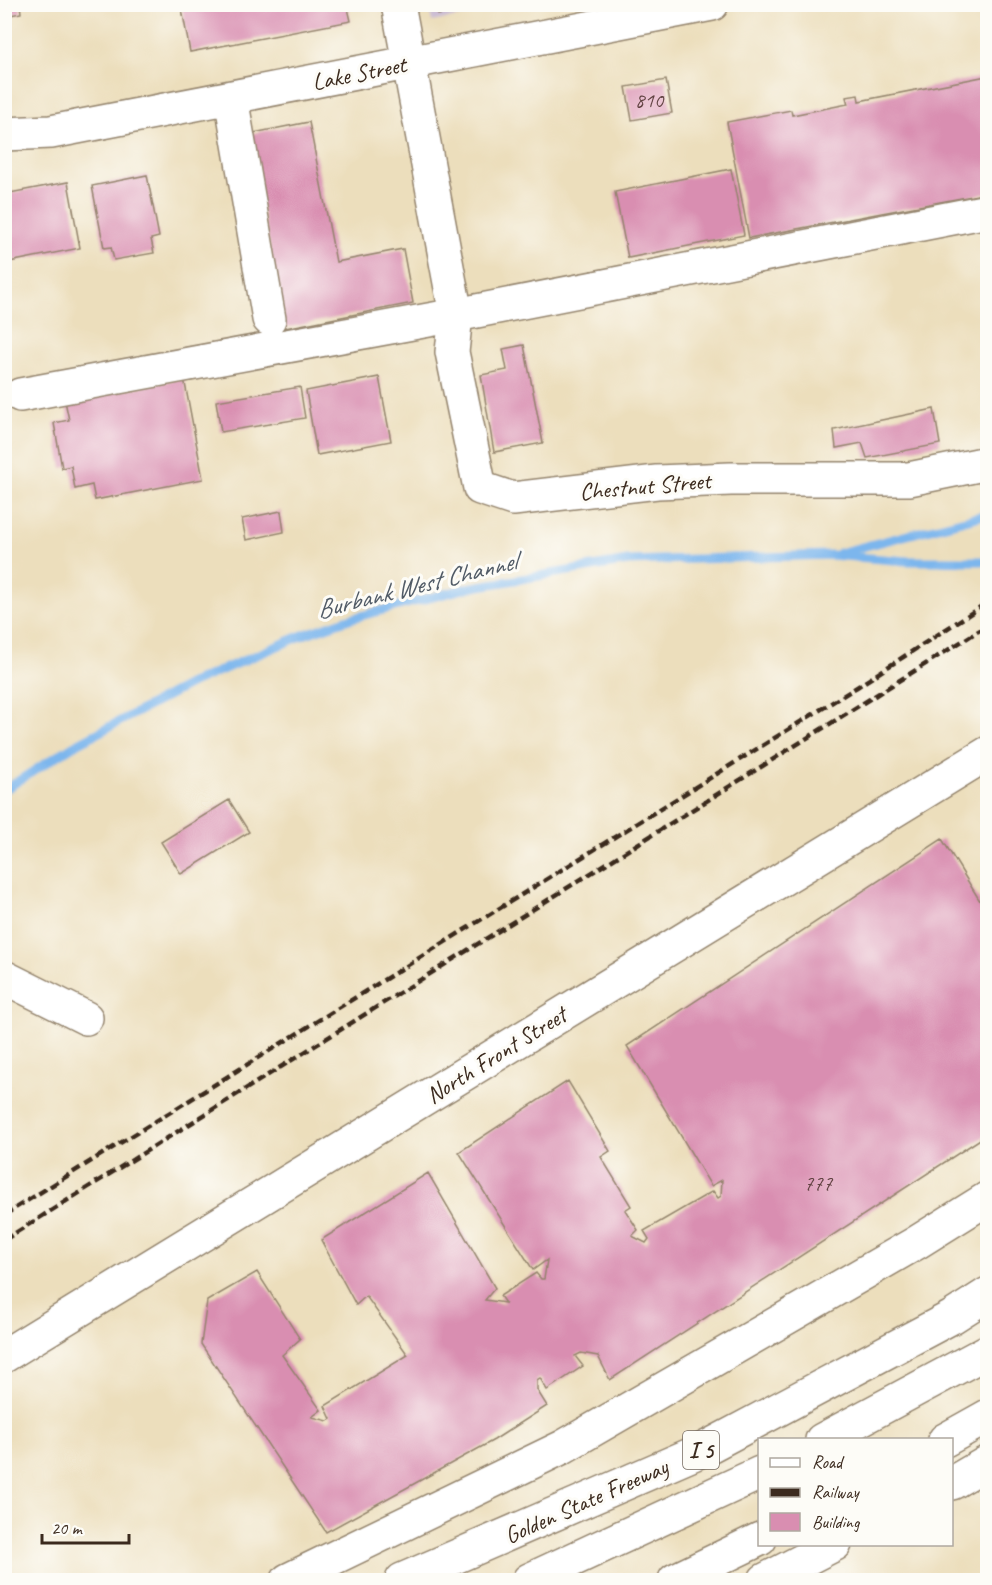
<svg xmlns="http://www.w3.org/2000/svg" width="992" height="1585" viewBox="0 0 992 1585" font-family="Caveat,sans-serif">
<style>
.industrial{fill:#ccbed4}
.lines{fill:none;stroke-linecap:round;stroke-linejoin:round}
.stream{stroke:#7bb6ed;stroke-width:9}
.building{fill:#d98eb1}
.minor-casing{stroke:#94846d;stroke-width:36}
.major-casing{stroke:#94846d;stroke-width:36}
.highway-casing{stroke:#94846d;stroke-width:36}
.minor{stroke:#fff;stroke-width:33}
.major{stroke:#fff;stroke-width:33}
.highway{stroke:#fff;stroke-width:33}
.rail{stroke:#3b2a1e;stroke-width:4.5;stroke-dasharray:9 4.5;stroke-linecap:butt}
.labels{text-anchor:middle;stroke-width:6;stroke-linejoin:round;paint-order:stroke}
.number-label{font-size:21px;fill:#624343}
.shield{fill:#fdfcf7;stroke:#75695f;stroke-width:1.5}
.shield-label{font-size:22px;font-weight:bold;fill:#3b2a1e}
.street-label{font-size:24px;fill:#3b2a1e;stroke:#fdfcf7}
.water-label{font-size:26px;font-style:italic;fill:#515b66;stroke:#fdfcf7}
</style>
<rect width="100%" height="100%" fill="#fdfcf7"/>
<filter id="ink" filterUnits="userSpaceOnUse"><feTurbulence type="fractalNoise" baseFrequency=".0167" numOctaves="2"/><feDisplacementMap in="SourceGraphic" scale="12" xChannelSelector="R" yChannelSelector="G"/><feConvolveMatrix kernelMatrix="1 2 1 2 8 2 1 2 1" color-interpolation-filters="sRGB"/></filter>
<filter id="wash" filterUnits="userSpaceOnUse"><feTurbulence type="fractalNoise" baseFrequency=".008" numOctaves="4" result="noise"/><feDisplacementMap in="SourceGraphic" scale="24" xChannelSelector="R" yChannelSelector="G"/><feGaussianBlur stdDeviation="1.35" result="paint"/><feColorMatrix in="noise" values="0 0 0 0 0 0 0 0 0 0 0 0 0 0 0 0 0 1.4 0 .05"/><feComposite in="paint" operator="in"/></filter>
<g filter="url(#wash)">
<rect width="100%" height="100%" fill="#ecdebc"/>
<!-- industrial -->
<path class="industrial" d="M 429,4 L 520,5 L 432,22 Z"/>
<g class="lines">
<!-- stream -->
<path class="stream" d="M 839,553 L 988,514
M 4,790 L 73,746 L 194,682 L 303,635 L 349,619 L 467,588 L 628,561 L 831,555 L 907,561 L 983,561"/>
</g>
<g id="blocks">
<!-- building -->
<path class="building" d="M 5,4 L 20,4 L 21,13 L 5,16 Z
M 181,4 L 347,4 L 351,21 L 190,52 Z
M 436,4 L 488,4 L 488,6 L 438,15 Z
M 987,76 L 988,193 L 749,238 L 727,122 L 791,110 L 792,115 L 848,104 L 846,97 L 858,95 L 859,101 Z
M 666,80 L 672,113 L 632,120 L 626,87 Z
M 309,122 L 336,262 L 403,249 L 413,303 L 285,328 L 248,134 Z
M 731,169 L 744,235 L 628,258 L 615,192 Z
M 147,175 L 159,237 L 151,239 L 154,253 L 114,260 L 111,247 L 104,248 L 92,186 Z
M 68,182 L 80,248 L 4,263 L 4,194 Z
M 524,345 L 543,443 L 494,452 L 481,375 L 507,370 L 503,349 Z
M 379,377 L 391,441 L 317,455 L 306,391 Z
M 184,378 L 203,479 L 95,500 L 92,485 L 75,489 L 71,466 L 62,468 L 54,423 L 69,420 L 65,401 Z
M 300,387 L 305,418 L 221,432 L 216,401 Z
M 934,409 L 940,444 L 867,458 L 862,443 L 836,448 L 834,430 Z
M 281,511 L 284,532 L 246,540 L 242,519 Z
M 229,800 L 249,832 L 181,874 L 161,842 Z
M 942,839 L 988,914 L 988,1134 L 610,1380 L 598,1356 L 581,1353 L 575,1356 L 583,1366 L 547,1390 L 540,1378 L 537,1380 L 537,1390 L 547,1406 L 494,1440 L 326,1532 L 201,1344 L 207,1301 L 257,1272 L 300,1339 L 282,1355 L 321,1410 L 312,1417 L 328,1421 L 331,1419 L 325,1406 L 408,1355 L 366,1296 L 356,1305 L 321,1240 L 428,1173 L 495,1288 L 485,1300 L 505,1303 L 500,1296 L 536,1273 L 541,1279 L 544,1279 L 547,1260 L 533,1270 L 459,1152 L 568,1081 L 610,1151 L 601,1157 L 631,1206 L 625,1210 L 638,1230 L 632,1236 L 646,1243 L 649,1239 L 644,1231 L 713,1191 L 718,1198 L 721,1196 L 722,1180 L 711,1186 L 627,1046 Z"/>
</g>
</g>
<g filter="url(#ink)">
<use href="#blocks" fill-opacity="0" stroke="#94846d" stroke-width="1.5"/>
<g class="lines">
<defs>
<path id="minor" d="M 398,4 L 456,315 L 452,352 L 480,488 L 513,499 L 657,482 L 731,479 L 909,479 L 988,463
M 231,97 L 269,319
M 4,134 L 51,132 L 712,4
M 20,395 L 456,315 L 988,211
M 4,977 L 86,1018"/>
<path id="major" d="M 4,1356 L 988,753"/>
<path id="highway" d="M 822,1440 L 988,1351
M 945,1440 L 988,1416
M 952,1483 L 988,1462
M 288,1580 L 563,1447 L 916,1243 L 988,1198
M 402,1580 L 702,1450 L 952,1317 L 988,1294
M 529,1580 L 760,1473
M 675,1580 L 760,1539
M 765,1580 L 835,1544"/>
</defs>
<!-- minor casing -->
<use href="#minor" class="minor-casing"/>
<!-- major casing -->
<use href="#major" class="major-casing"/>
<!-- highway casing -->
<use href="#highway" class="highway-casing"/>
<!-- minor -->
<use href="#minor" class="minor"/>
<!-- major -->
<use href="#major" class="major"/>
<!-- highway -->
<use href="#highway" class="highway"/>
<!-- rail -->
<path class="rail" d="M 4,1215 L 857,687 L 988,602
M 4,1240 L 988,625"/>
</g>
</g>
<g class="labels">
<!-- number labels -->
<g class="number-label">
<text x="649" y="107">810</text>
<text x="818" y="1190">777</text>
</g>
<!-- shield labels -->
<rect class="shield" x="683" y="1431" width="36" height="38" rx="4.5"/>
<g class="shield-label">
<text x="701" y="1458">I 5</text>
</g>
<!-- street labels -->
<g class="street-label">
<text transform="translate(359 73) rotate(-11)" y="8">Lake Street</text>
<text transform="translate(645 486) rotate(-5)" y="8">Chestnut Street</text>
<text transform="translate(496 1055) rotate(-32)" y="8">North Front Street</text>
<text transform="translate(586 1501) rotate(-24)" y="8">Golden State Freeway</text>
</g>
<!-- water labels -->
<g class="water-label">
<text transform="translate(416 585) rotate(-14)" y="9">Burbank West Channel</text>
</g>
</g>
<!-- margin -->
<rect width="992" height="1585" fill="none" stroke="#fdfcf7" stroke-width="24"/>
<!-- legend -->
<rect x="758" y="1438" width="195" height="108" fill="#fdfcf7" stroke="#afa8a0" stroke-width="1.5"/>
<rect x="770" y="1458" width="30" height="9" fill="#ffffff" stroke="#afa8a0" stroke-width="1.5"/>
<text x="812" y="1468" font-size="18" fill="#3b2a1e">Road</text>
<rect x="770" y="1488" width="30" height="9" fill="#3b2a1e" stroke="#afa8a0" stroke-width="1.5"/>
<text x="812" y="1498" font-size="18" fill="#3b2a1e">Railway</text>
<rect x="770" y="1513" width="30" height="18" fill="#d98eb1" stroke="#afa8a0" stroke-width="1.5"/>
<text x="812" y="1528" font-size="18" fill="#3b2a1e">Building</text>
<!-- scale -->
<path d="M42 1534v9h87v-9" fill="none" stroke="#3b2a1e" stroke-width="3"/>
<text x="51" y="1534" font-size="18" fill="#3b2a1e" stroke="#fdfcf7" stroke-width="4.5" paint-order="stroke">20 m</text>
</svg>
